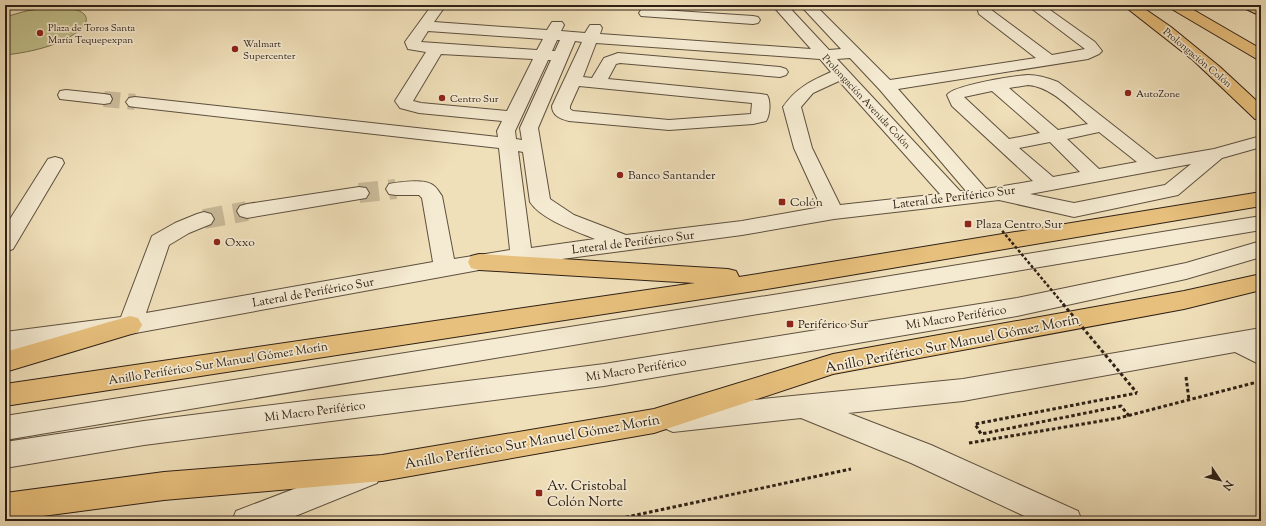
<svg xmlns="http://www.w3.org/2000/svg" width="1266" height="526" viewBox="0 0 1266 526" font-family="'Sorts Mill Goudy',serif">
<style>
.green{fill:#c1c08b;stroke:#787050}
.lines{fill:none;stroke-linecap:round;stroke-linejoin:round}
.minor-tunnel-far1{stroke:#c9ba99;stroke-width:16;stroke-dasharray:16 8;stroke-linecap:butt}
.minor-tunnel{stroke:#c9ba99;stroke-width:20;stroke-dasharray:20 10;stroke-linecap:butt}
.minor-casing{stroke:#5e503f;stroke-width:2}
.major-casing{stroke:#2e2016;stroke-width:2}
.highway-casing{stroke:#2e2016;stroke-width:2}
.path{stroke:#2e2016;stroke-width:3;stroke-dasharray:3.5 2.5;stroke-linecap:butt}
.minor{fill:#f5ebd2;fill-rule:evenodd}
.major{fill:#e8c07d;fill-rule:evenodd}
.highway{fill:#e8c07d;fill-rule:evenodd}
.path-bridge-far1{stroke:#2e2016;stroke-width:2.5;stroke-dasharray:3 2;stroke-linecap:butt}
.path-bridge{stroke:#2e2016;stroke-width:3;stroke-dasharray:3.5 2.5;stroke-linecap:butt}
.poi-dot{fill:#8f2418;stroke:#f5ebd2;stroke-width:1.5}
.labels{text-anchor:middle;stroke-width:3.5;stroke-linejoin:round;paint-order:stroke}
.far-poi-label{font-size:10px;fill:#2e2016;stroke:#f5ebd2;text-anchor:start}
.far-street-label{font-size:10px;fill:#2e2016;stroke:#f5ebd2}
.poi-label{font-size:12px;fill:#2e2016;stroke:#f5ebd2;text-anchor:start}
.street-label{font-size:12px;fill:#2e2016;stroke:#f5ebd2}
.near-street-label{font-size:14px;fill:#2e2016;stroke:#f5ebd2}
.near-poi-label{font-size:14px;fill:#2e2016;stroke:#f5ebd2;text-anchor:start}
</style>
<rect width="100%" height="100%" fill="#f0e0ba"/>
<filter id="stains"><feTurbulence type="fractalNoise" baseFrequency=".005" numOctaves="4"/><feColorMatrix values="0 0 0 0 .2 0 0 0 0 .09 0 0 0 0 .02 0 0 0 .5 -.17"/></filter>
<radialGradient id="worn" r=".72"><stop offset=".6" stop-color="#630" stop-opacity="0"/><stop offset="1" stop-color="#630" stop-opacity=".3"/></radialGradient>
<!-- green -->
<path class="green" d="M 53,7 C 92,7 99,23 62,41 C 44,49 24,53 5,55 L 5,17 L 26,11 Z"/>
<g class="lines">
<!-- minor-tunnel-far1 -->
<path class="minor-tunnel-far1" d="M 104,99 L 135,102"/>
<!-- minor-tunnel -->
<path class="minor-tunnel" d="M 359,193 L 396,189
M 204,219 L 247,211"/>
<defs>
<path id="minor" d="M 432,5 L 446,5 L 434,22 L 547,30 L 552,22 L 562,22 L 564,25 L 561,31 L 585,33 L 590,25 L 600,25 L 602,28 L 600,34 L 811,49 L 772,5 L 787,5 L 829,50 L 841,49 L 800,5 L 815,5 L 890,80 L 1036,58 L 979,14 L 976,5 L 991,5 L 990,9 L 1052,55 L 1085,49 L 1027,5 L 1043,5 L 1095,42 L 1102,51 L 1099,54 L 1088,59 L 898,89 L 986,189 L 1033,181 L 952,106 L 947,95 C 954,85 1013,76 1028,75 C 1038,75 1048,78 1058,82 L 1156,159 L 1214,149 L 1261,136 L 1261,147 L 1222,158 L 1178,195 L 1074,217 L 999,200 L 834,219 L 742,235 L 479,270 L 130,334 L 5,352 L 5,332 L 121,317 L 152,236 L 175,223 L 197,214 L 204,212 L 211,214 L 214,219 L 211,224 L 189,233 L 169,245 L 146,313 L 433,262 L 422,198 L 419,195 L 396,195 L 389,194 L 386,189 L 389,184 C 398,182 423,179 431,184 C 436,186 439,192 442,196 L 454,259 L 510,250 L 499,148 L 135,107 L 129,106 L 126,102 L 129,98 L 135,97 L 498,137 L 497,131 L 502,121 L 419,113 L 400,108 L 395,101 L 426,52 L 408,49 L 405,42 ZM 428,31 L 543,39 L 537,50 L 421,42 ZM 557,40 L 560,40 L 555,51 L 552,51 ZM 575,41 L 582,42 L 552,106 C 552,116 561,119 569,121 L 669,130 L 753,124 L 766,121 C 770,115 771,101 767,95 L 761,94 L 608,79 L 616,64 L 620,63 L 780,77 L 786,75 L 788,72 L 786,69 L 780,67 L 618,53 L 604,58 L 592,78 L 583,77 L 596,43 L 820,59 L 831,72 C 811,81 796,88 783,107 L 794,148 L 821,207 L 742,221 L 626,235 L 574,215 L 550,199 L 538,128 ZM 441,54 L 533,59 L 507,111 L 421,103 L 413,101 ZM 850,58 L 880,90 L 966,191 L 960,191 L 837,59 ZM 548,60 L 551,60 L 520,128 L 522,140 L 516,139 L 515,131 ZM 839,81 L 940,194 L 840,205 L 812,148 L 801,107 L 813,93 ZM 1028,85 C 1052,87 1071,109 1088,124 L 1058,130 L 1009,88 ZM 579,86 L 752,103 L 751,114 L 669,120 L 573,111 L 570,109 L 570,106 ZM 992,91 L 1040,133 L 1009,139 L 964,97 ZM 1099,132 L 1137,162 L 1099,169 L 1067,139 ZM 1050,142 L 1080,172 L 1053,177 L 1019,148 ZM 518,151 L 523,152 L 530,202 C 542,220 576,231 595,239 L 531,248 ZM 1191,164 L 1165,185 L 1074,203 L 1030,194 Z
M 646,9 L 753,16 L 758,17 L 760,20 L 758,23 L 753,24 L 641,16 L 639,13 L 641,10 Z
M 66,90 L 104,94 L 110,95 L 112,99 L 110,103 L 104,104 L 60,99 L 58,95 L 60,91 Z
M 55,157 L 62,159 L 64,163 L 13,249 L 5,252 L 5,227 L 48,159 Z
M 359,187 L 366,188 L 369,193 L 366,198 L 247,218 L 240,216 L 237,211 L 240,206 L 247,204 Z
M 1261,216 L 1261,230 L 5,440 L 5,416 L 798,291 Z
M 1261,241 L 1261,257 L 1186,279 L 1017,316 L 604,386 L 144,445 L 5,468 L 5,442 L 144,421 L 604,364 L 1017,298 L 1186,263 Z
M 1261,328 L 1261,365 L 1235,352 L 963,401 L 848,413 L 931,445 L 1078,511 L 1082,521 L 1035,521 L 911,463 L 801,418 L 673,432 L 664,428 L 660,420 L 664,412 L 673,408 L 963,379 Z
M 367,461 L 377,465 L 381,474 L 377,483 L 283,521 L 232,521 L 236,511 Z"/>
<path id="major" d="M 1123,5 L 1139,5 L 1171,27 L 1220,67 L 1261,105 L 1261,120 L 1255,119 L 1193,60 Z
M 1168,5 L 1185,5 L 1261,49 L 1261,60 L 1255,58 L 1170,8 Z
M 1242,5 L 1261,6 L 1261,16 L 1244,8 Z"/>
<path id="highway" d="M 1261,192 L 1261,206 L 773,288 L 5,406 L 5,384 L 695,283 L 479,270 L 471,268 L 468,262 L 471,256 L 479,254 L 728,269 L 736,271 L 739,277 Z
M 1261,274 L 1261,290 L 1184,309 L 833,374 L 654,433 L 382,481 L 164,500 L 5,521 L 5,493 L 164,472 L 382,455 L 654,409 L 833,354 L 1184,291 Z
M 130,316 L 138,318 L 142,325 L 138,332 L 5,372 L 5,352 Z"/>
</defs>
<!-- minor casing -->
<use href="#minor" class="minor-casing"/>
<!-- major casing -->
<use href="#major" class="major-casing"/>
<!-- highway casing -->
<use href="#highway" class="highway-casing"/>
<!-- path -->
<path class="path" d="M 1186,377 L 1189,400
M 1129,416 L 1121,406 L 981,434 L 975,424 L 1137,393
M 969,443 L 1119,418 L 1261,381
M 608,521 L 851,469"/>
<!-- minor -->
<use href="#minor" class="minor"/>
<!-- major -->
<use href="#major" class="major"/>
<!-- highway -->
<use href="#highway" class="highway"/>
<!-- path-bridge-far1 -->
<path class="path-bridge-far1" d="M 999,227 L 1064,305"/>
<!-- path-bridge -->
<path class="path-bridge" d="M 1063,304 L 1137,393"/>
</g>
<!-- markers -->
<g class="poi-dot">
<circle cx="40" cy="33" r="4"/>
<circle cx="235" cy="49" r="4"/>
<circle cx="1128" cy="93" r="4"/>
<circle cx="442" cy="98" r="4"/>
<circle cx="620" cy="175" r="4"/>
<rect x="778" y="198" width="8" height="8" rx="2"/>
<rect x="964" y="220" width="8" height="8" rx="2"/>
<circle cx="217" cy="242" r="4"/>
<rect x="786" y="320" width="8" height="8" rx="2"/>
<rect x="535" y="489" width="8" height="8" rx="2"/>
</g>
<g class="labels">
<!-- far-poi labels -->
<g class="far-poi-label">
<text x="48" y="31">Plaza de Toros Santa<tspan x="48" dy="12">María Tequepexpan</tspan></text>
<text x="243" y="47">Walmart<tspan x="243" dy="12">Supercenter</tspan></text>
<text x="1136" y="97">AutoZone</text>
<text x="450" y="102">Centro Sur</text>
</g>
<!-- far-street labels -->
<g class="far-street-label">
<text transform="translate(1198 57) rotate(40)" y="4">Prolongación Colón</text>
<text transform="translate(867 101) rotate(47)" y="4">Prolongación Avenida Colón</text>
</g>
<!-- poi labels -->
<g class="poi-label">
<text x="628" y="179">Banco Santander</text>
<text x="790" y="206">Colón</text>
<text x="976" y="228">Plaza Centro Sur</text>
<text x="225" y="246">Oxxo</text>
<text x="798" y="328">Periférico Sur</text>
</g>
<!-- street labels -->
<g class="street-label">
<text transform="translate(954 197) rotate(-7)" y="4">Lateral de Periférico Sur</text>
<text transform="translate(633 242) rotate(-7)" y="4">Lateral de Periférico Sur</text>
<text transform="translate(313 292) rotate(-10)" y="4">Lateral de Periférico Sur</text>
<text transform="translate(956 317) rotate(-9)" y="4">Mi Macro Periférico</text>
<text transform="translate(218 363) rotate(-9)" y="4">Anillo Periférico Sur Manuel Gómez Morín</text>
<text transform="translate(636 369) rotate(-9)" y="4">Mi Macro Periférico</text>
<text transform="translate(315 411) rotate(-7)" y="4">Mi Macro Periférico</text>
</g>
<!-- near-street labels -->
<g class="near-street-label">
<text transform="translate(952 343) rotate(-11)" y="5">Anillo Periférico Sur Manuel Gómez Morín</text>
<text transform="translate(532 441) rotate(-10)" y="5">Anillo Periférico Sur Manuel Gómez Morín</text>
</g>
<!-- near-poi labels -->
<g class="near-poi-label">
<text x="547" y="490">Av. Cristobal<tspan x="547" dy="16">Colón Norte</tspan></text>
</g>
</g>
<!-- margin -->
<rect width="1266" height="526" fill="none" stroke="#f0e0ba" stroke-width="20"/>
<rect x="6" y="6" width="1254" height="514" fill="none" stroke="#2e2016" stroke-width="2"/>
<rect x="10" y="10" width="1246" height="506" fill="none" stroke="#2e2016"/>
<!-- north arrow -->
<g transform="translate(1220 480) rotate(125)" stroke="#f5ebd2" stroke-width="3" paint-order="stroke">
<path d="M0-3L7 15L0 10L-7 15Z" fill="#2e2016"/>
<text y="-6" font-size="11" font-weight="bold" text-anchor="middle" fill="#2e2016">N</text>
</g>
<rect width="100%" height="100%" filter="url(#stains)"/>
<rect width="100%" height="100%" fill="url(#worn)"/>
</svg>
